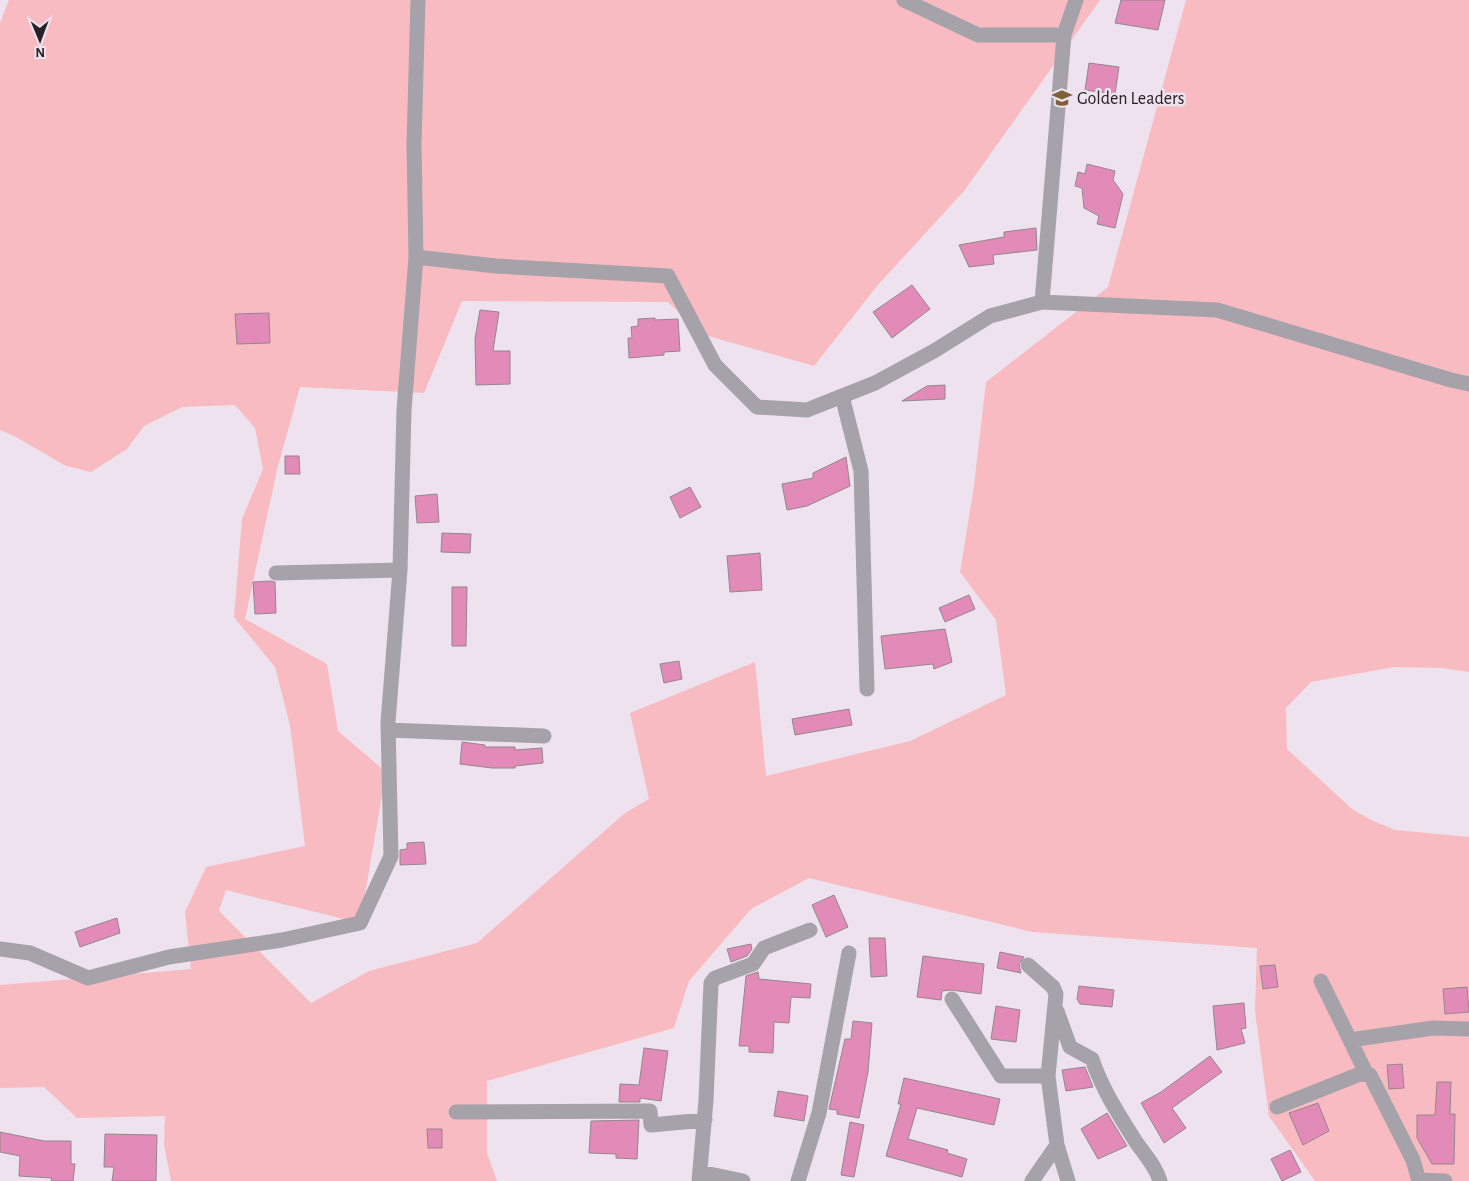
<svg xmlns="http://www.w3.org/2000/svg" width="1469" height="1181" viewBox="0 0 1469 1181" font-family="'Alegreya Sans',sans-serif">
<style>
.green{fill:#f9bbc2}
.building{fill:#e38bb8;stroke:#94868c}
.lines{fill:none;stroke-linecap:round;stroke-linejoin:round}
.minor{stroke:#a5a3a9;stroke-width:15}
.labels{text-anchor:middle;stroke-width:5;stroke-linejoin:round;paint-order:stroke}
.poi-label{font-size:18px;fill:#262226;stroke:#ede2ed;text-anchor:start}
</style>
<rect width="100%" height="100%" fill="#ede2ed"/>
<!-- green -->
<path class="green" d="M 9,0 L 1100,0 L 964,191 L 877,286 L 814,366 L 701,334 L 668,302 L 462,301 L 424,393 L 300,387 L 277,470 L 245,619 L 327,664 L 338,731 L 386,772 L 360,923 L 226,890 L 219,911 L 311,1003 L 369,971 L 477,943 L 625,813 L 649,799 L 630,713 L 755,662 L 766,776 L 910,741 L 1006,695 L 996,620 L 960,572 L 974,486 L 986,382 L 1108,287 L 1186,0 L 1469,0 L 1469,672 L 1441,668 L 1394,667 L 1311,682 L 1286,708 L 1287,749 L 1352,809 L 1371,820 L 1395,830 L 1469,837 L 1469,1181 L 1315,1181 L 1269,1116 L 1255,1011 L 1257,948 L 1032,932 L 809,878 L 751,909 L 689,981 L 674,1028 L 487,1081 L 487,1153 L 497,1181 L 171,1181 L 164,1145 L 165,1116 L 77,1118 L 44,1087 L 0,1088 L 0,985 L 191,969 L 185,912 L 206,867 L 305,846 L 290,725 L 275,667 L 234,617 L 242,519 L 263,469 L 255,428 L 235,405 L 182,407 L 144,426 L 127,449 L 91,472 L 66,466 L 16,437 L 0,430 L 0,23 Z"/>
<!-- building -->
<path class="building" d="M 1121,0 L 1165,0 L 1158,30 L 1115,23 Z
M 1089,63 L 1119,67 L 1115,94 L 1085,90 Z
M 1087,164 L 1115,171 L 1113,180 L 1123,194 L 1115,228 L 1097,224 L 1099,216 L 1084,208 L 1082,188 L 1075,186 L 1078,172 L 1085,174 Z
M 1036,228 L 1037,250 L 993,255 L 994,264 L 969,267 L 959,245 L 1004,237 L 1004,232 Z
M 912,285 L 930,309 L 892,338 L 873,312 Z
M 480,310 L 499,312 L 493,351 L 510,351 L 510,384 L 476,385 L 475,339 Z
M 269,313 L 270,343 L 237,344 L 235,314 Z
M 655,318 L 655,320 L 678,319 L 680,351 L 664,352 L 664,355 L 629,358 L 628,338 L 632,338 L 631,327 L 638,326 L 638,319 Z
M 945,385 L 945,399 L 902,401 L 927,386 Z
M 285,456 L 299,456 L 300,474 L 285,474 Z
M 846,457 L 850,486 L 807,506 L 787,510 L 782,484 L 813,478 L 813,473 Z
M 690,487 L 701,507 L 680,518 L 670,497 Z
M 437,494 L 439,522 L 417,523 L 415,496 Z
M 442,533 L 471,534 L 470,553 L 441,552 Z
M 760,553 L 762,590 L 730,592 L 727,556 Z
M 271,581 L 275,582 L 276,613 L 255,614 L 253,582 Z
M 452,587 L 467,587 L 466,646 L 452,646 Z
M 969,595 L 975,609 L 945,622 L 939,608 Z
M 945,629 L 952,662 L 934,669 L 933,664 L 885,669 L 881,636 Z
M 679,661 L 682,679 L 664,683 L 660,664 Z
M 849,709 L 852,725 L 795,735 L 792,719 Z
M 462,742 L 485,745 L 485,747 L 515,747 L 515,750 L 542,748 L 543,763 L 515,766 L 515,768 L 492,768 L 460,764 Z
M 424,842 L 426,864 L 400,865 L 400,850 L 407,849 L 407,843 Z
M 834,895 L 848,927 L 826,937 L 812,905 Z
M 117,918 L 120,933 L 80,947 L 75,932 Z
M 869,938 L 885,938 L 887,976 L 871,977 Z
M 751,944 L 752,949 L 747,956 L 731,962 L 727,949 Z
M 1000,952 L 1024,957 L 1019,964 L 1021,973 L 997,968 Z
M 923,956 L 984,964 L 981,994 L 951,990 L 942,991 L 941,1000 L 917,997 Z
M 1275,965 L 1278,987 L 1263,989 L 1260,966 Z
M 758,972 L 759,979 L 811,984 L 810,998 L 791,997 L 789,1023 L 774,1022 L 773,1053 L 749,1052 L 749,1046 L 739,1046 L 746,976 Z
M 1079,986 L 1114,990 L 1112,1007 L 1080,1004 L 1077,999 Z
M 1467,987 L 1469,1012 L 1445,1014 L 1443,989 Z
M 1244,1003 L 1246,1028 L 1241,1029 L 1245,1043 L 1217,1050 L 1213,1006 Z
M 996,1006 L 1020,1010 L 1016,1042 L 991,1039 Z
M 853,1021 L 872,1023 L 868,1072 L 859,1118 L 837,1114 L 837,1110 L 829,1109 L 845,1039 L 851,1039 Z
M 644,1048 L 668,1051 L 661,1101 L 640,1098 L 640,1102 L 619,1102 L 620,1084 L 639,1085 Z
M 1210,1056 L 1222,1072 L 1172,1108 L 1186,1128 L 1164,1143 L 1141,1103 L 1161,1092 Z
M 1402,1064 L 1404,1088 L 1389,1089 L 1387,1065 Z
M 1085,1067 L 1093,1087 L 1066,1091 L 1062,1070 Z
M 904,1078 L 1000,1099 L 994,1125 L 917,1108 L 908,1139 L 948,1150 L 947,1153 L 967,1159 L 962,1177 L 886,1156 L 901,1104 L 898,1104 Z
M 1437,1082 L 1451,1082 L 1450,1114 L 1455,1114 L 1454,1164 L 1432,1164 L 1417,1138 L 1417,1115 L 1435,1115 Z
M 778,1091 L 808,1096 L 804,1121 L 774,1116 Z
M 1318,1103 L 1329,1131 L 1303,1145 L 1289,1113 Z
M 1107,1113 L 1127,1146 L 1098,1159 L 1081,1129 Z
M 639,1120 L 637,1159 L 616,1158 L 616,1154 L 589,1153 L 591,1121 Z
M 850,1122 L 864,1125 L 854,1177 L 841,1175 Z
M 427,1129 L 442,1129 L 442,1148 L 428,1148 Z
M 0,1132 L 44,1141 L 71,1141 L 71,1164 L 75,1164 L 73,1181 L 51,1181 L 52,1178 L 19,1176 L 20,1156 L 0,1152 Z
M 105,1134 L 157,1135 L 156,1181 L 112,1181 L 114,1167 L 104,1167 Z
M 1290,1150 L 1301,1172 L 1282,1181 L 1271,1159 Z"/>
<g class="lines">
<!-- minor -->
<path class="minor" d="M 418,0 L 414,144 L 416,257 L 496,266 L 668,276 L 715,365 L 757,407 L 807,410 L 875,383 L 934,351 L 990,316 L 1042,302 L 1217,310 L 1451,380 L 1469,384
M 904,0 L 978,35 L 1064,35
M 1042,302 L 1064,35 L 1076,0
M 842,396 L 861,471 L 867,689
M 276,573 L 400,570
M 388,730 L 544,736
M 0,949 L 30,953 L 88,978 L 169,957 L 282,940 L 360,923 L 391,856 L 388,722 L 400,570 L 404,410 L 416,257
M 1028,965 L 1053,987 L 1056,994 L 1048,1076 L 1057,1145 L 1068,1181
M 1321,981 L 1350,1040 L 1433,1028 L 1469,1029
M 952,999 L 1001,1076 L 1048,1076
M 1057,1011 L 1070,1047 L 1092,1059 C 1102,1089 1119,1115 1136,1142 C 1145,1155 1155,1165 1160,1181
M 1350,1040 L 1366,1073
M 1277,1107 L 1360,1074 L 1370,1075 L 1413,1160 L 1419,1181
M 456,1112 L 650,1111 L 651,1125 L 705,1120
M 700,1172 L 743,1181
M 1419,1180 L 1445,1181
M 699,1181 L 706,1100 L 711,983 L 715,978 L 753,964 L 764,948 L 810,930
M 798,1181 L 819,1113 L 849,953
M 1032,1181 L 1057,1145"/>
</g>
<!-- icons -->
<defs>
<symbol id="school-bare" viewBox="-9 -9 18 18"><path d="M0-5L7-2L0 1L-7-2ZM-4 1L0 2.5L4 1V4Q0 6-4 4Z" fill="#7d6034" stroke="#ede2ed" stroke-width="2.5" paint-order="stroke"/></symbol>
</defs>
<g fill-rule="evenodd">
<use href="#school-bare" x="1048" y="84" width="28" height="28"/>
</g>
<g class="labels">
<!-- poi labels -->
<g class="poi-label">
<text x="1077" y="104">Golden Leaders</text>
</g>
</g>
<!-- north arrow -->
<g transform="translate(40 40) rotate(179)" stroke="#ede2ed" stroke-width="4" paint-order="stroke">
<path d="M0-4L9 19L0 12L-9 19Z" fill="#262226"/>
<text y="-8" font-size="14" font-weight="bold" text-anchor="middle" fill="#262226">N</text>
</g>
</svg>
